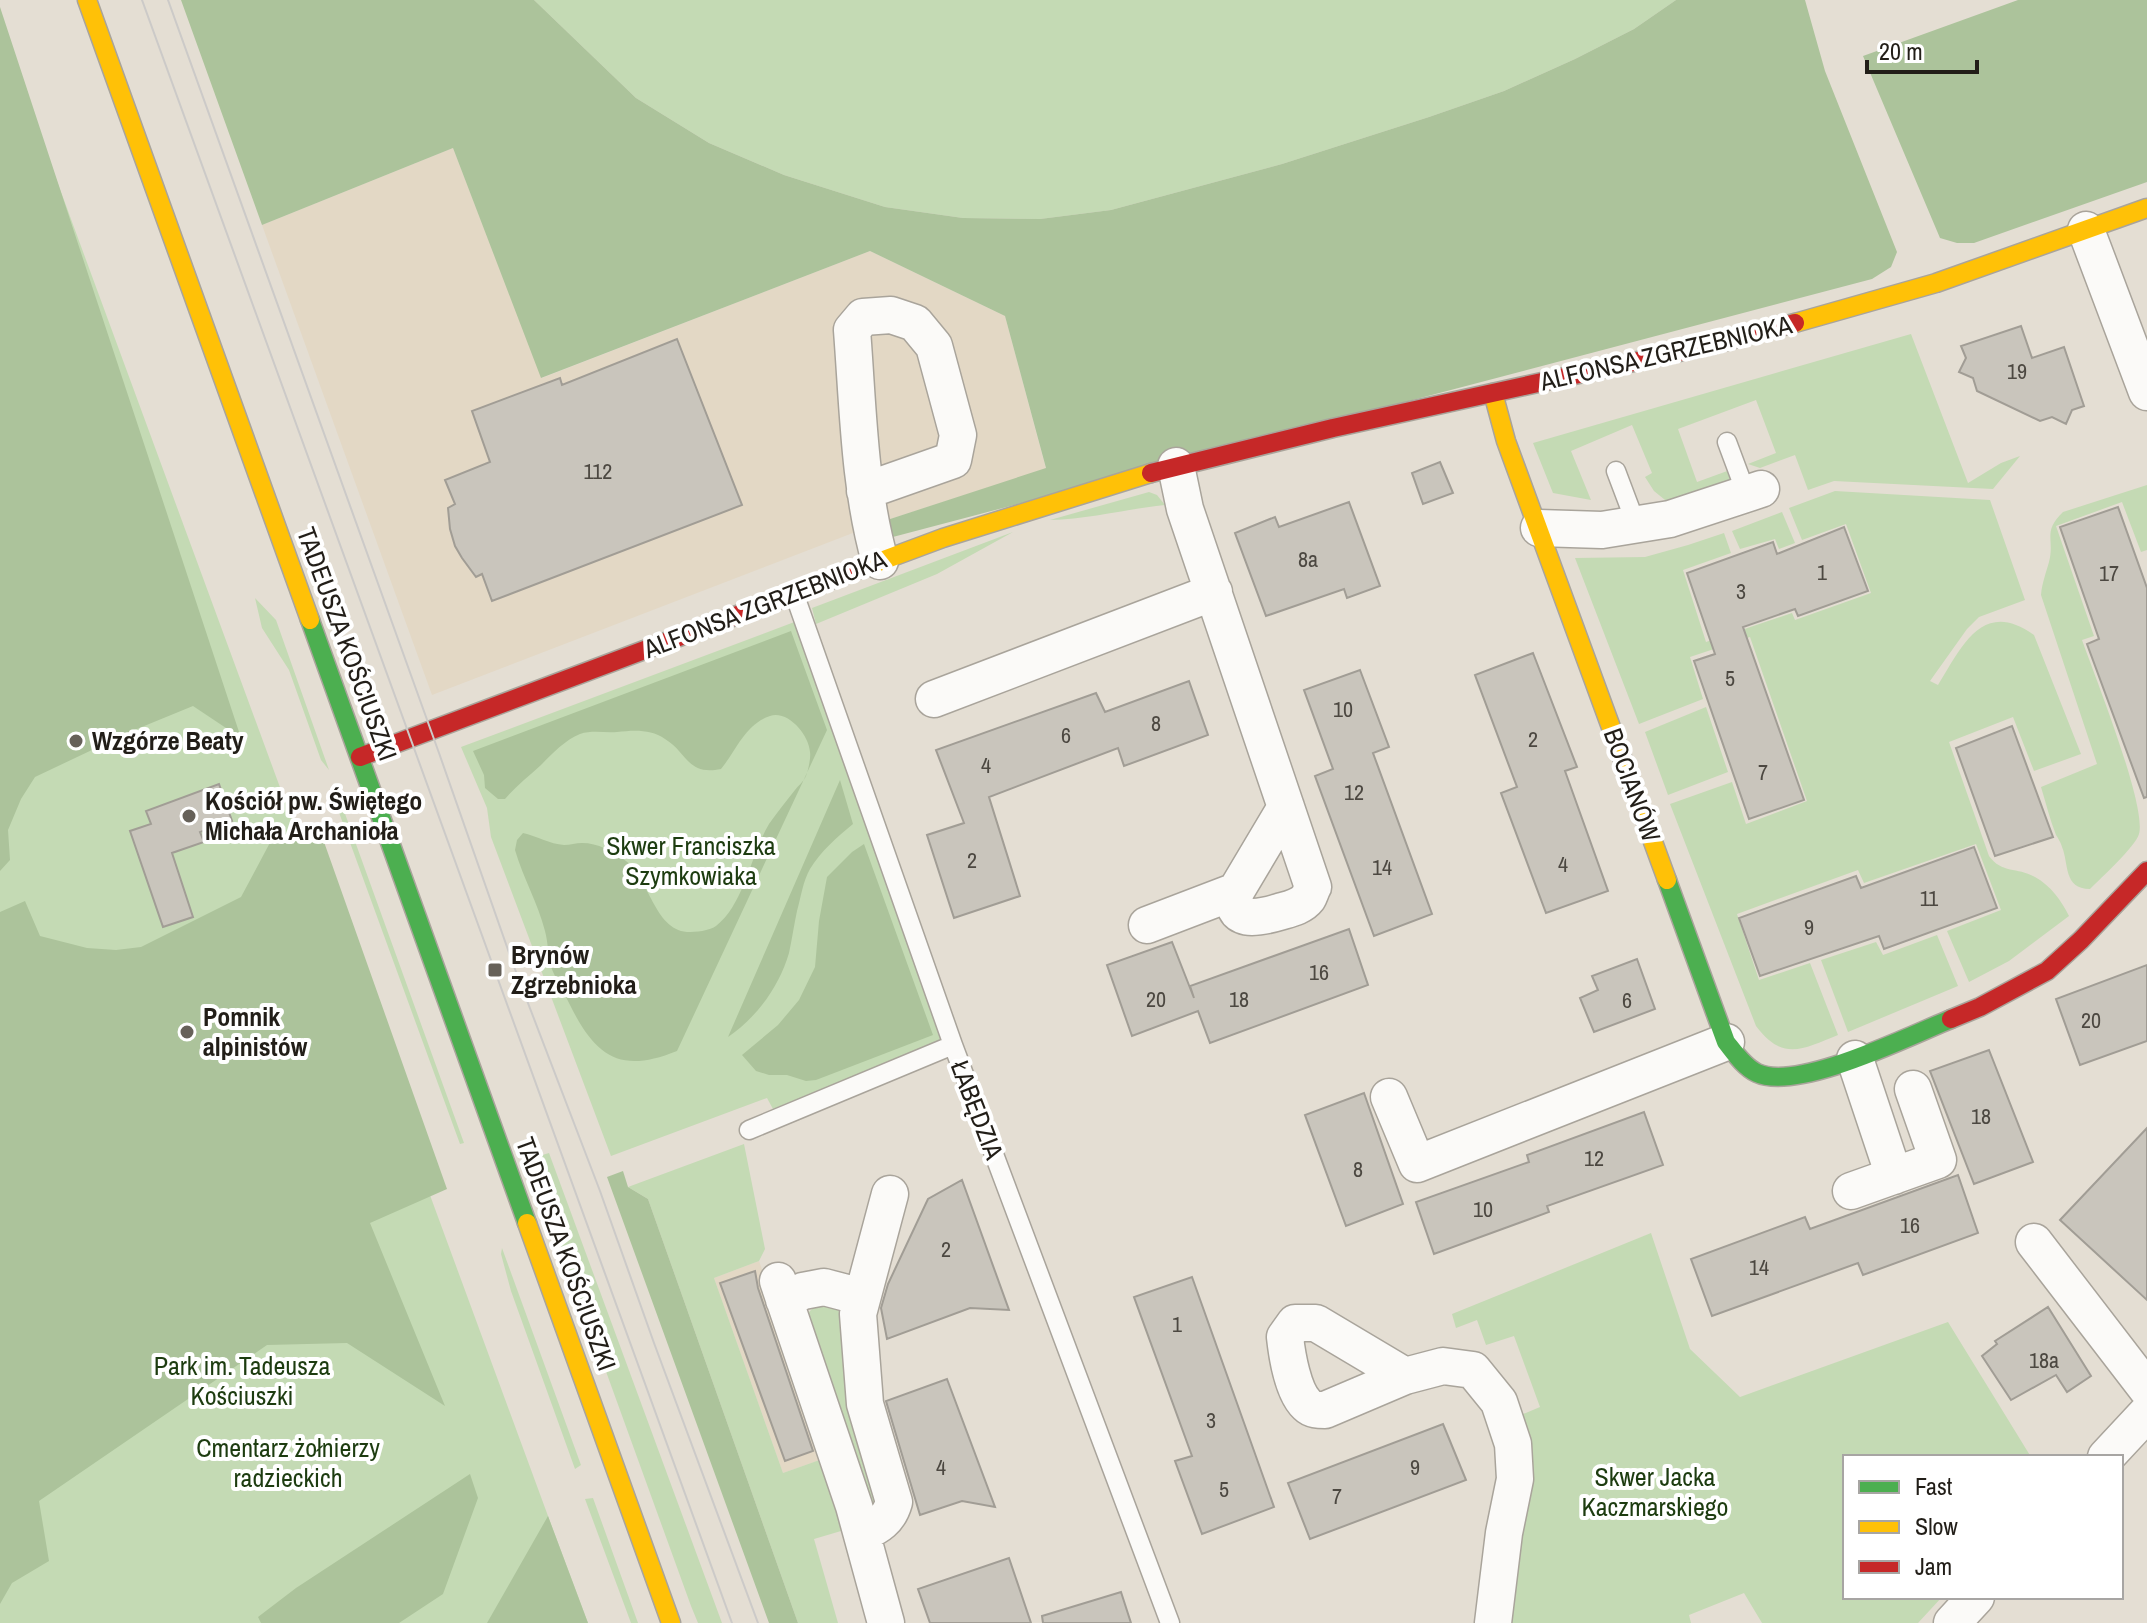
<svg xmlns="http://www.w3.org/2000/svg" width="2147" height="1623" font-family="'Archivo Narrow',sans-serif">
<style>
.built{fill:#e3d8c5}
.green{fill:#c4dab4}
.forest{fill:#acc39b}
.building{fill:#c9c5bc;stroke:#a19d95;stroke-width:2}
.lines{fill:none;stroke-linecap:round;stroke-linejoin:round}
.lane-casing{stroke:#a9a49b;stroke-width:21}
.street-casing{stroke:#a9a49b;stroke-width:39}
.fast-casing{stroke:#a9a49b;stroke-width:21}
.slow-casing{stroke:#a9a49b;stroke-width:21}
.jam-casing{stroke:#a9a49b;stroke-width:21}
.lane{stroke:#fbfaf8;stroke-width:18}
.street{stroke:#fbfaf8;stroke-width:36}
.fast{stroke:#4caf50;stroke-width:18}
.slow{stroke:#ffc107;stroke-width:18}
.jam{stroke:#c62828;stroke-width:18}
.tram{stroke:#cccac8;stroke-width:2}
.poi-dot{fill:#666159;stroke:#fff;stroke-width:3}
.labels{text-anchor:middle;stroke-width:8;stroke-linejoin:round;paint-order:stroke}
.number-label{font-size:22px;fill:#4c4841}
.street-label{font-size:26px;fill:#221e18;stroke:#fff}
.poi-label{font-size:26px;font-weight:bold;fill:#221e18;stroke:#fff;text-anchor:start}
.park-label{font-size:26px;fill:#1d3c10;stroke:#fff}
</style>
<rect width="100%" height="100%" fill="#e4ded3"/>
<path class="built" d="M453,148L542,378L870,251L1005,316L1046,469L884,521L432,695L262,225Z
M759,1261L828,1457L783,1473L714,1278Z"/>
<path class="green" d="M534,0H1676L1634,29L1575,59L1504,91L1429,117L1282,164L1111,210L1040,219L963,218L885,207L784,175L709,143L636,98Z
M0,26L548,1516L588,1623H0Z
M1911,334L1968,483L2001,463L2020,456L1993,489L1834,481L1808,490L1795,455L1760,468L1748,464L1776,453L1756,400L1678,429L1697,482L1730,470L1737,488L1670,504L1654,491L1645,477L1652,473L1632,425L1571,451L1591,500L1553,493L1533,443Z
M2147,485V550L2141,552L2122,502L2056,526L2094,636L2082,640C2094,674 2147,806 2139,834C2135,847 2101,878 2090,889C2063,889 2069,863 2062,847C2062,845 2057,836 2056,835C2050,820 2046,803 2041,787L2097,764L2041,595C2042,583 2046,573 2049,562C2055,539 2042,532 2063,512Z
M1835,491L1990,500L2025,600L1979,617L1967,629L1930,681L1938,685C1962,646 1983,598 2034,635L2081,754L2034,771L2013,717L1949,742L1989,856C2002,874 2018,867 2035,877C2051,886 2061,900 2069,916L2009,961L1969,982L1947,931L2001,910L1976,844L1864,883L1858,870L1737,914L1759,980L1810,963L1838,1035C1803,1049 1783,1062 1756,1026L1670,804L1732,782L1746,824L1807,801L1750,637L1690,657L1703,699L1639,724L1575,558L1645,557L1688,545L1724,533L1731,553L1683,570L1706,642L1792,613L1795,620L1871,593L1846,524L1802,540L1789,508Z
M1149,492L1157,495L1165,505C1127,509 1090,519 1050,520Z
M1782,512L1795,543L1779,549L1775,539L1740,549L1732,531Z
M1013,532L937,574L816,624L812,608Z
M255,598L276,620L329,770L321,760L289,670L262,628Z
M797,621L944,1041L773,1109L767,1098L611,1156L491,837L487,808L461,747Z
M1706,707L1728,772L1668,795L1645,732Z
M335,786L464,1143L460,1144L333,796Z
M1937,935L1958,986L1848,1032L1821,960L1876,942L1883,955Z
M744,1144L765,1249L759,1261L714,1278L783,1473L828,1457L841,1531L814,1539L838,1623H798L648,1199L628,1187Z
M549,1153L722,1623H698L691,1606L529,1159Z
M1651,1233L1690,1349L1740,1397L1948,1322L2031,1457H1845V1597H1942L1918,1623H1762L1744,1593L1689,1615L1691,1623H1506L1516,1417L1540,1407L1514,1336L1486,1345L1477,1320L1456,1328L1452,1314Z
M502,1248L581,1465L575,1469L511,1291L501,1254Z
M819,1306L838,1309L846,1314L878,1502L873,1504L868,1502L810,1325L809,1312L814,1307Z
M593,1498L638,1623H631L585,1499Z"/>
<path class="forest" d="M181,0H534L636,98L709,143L784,175L885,207L963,218L1040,219L1111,210L1282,164L1429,117L1504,91L1575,59L1634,29L1676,0H1805L1825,71L1897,252L1891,267L1872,279L889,538L884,521L1046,468L1005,316L870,251L541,378L453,148L262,225Z
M2018,0H2147V182L1974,243H1957L1940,238L1863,56Z
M0,7L241,738L193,706L132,731L35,777L21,799L8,830L10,860L0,871Z
M791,631L827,730L677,1051C620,1074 596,1057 570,1005C564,992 556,980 551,967C548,955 548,942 545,931C538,903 523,878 515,850L517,840L523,833C536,836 550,844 564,845C570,845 576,843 582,843C598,843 612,851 626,861C649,878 654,929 687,932C696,932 709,931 716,926C744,905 751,854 769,824C777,813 786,801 795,790C798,786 804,781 806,776C808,771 811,758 810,752C809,735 788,710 770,716C745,724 736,751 721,769C687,776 687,752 665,739C651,729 634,730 617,732C605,733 592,730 580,734C565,740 552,754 541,765C529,776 516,786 505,799H498L485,788L484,775L473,751Z
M840,780L853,824C837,837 821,851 810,869C803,881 801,897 797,911C794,925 792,939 789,953C779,987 757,1017 728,1037Z
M318,825L447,1189L370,1223L445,1406L347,1343L267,1345L39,1501L49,1561L12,1583L0,1604V912L25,901L40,936L87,948L116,950L141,947L241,897L273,837Z
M864,844L933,1035L816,1080L806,1081L787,1075H769L756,1071L742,1055L778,1025L799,1000L815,967L819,921L827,877L852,852Z
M623,1171L628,1187L648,1199L798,1623H769L607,1177Z
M470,1474L478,1498L443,1594L399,1623H261L258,1617L296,1588Z
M548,1516L588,1623H487Z"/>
<path class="building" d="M2021,326L2032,358L2064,347L2084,406L2072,410L2066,424L2052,417L2040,421L1977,391L1973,378L1959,372L1966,358L1961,346Z
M677,339L742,505L492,601L482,574L476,577L462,558L455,546L450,529L448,508L455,504L445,480L490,462L472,411L560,378L562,385Z
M1440,462L1453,493L1423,504L1412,473Z
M1349,502L1380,586L1347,598L1344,589L1266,616L1235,533L1275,517L1279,527Z
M2118,507L2147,588V797L2144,798L2087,644L2099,639L2060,527Z
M1844,527L1868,591L1798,616L1795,609L1743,627L1804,800L1749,819L1694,661L1715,654L1687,573L1773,542L1777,554Z
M1533,653L1577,767L1565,771L1608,891L1546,913L1501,793L1517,787L1475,675Z
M1360,670L1389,747L1373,753L1432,914L1374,936L1315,776L1333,769L1304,690Z
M1189,681L1208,735L1124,766L1118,748L989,797L1020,896L954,918L927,835L964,823L936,750L1096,693L1105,712Z
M2012,726L2053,837L1995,856L1956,748Z
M219,784L232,821L200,832L204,842L172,853L193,917L163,927L130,831L151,824L146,811Z
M1974,847L1997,908L1884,949L1879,936L1760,976L1739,918L1856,876L1861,888Z
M1349,929L1368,985L1210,1043L1198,1011L1132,1036L1107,965L1172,942L1194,998L1190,986Z
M1637,959L1655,1009L1594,1032L1580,998L1598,990L1592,976Z
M2147,965V1041L2080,1065L2056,999Z
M1989,1050L2033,1162L1974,1184L1930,1071Z
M1364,1093L1403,1204L1346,1226L1305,1115Z
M1644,1112L1663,1165L1547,1206L1549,1212L1434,1254L1416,1202L1529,1162L1527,1155Z
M2147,1128V1300L2060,1220Z
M1958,1175L1978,1233L1863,1275L1858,1263L1712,1316L1691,1259L1805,1217L1810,1229Z
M962,1180L1009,1310L970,1308L887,1339L881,1308L888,1284L928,1199Z
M755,1271L758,1288L813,1451L785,1461L720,1283Z
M1192,1277L1274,1507L1202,1534L1175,1461L1192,1456L1134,1297Z
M2048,1307L2091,1376L2067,1392L2056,1375L2011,1400L1982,1356L1997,1344L1995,1341Z
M947,1379L995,1507L962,1501L920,1515L886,1401Z
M1443,1424L1466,1480L1310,1539L1288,1483Z
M1009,1558L1031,1623H930L918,1589Z
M1121,1592L1131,1623H1043L1042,1616Z"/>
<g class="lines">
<g class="lane-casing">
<path id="lane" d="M1727,442L1746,493
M1616,471L1636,524
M794,593L953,1045L1170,1623
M749,1130L953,1045"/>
</g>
<g class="street-casing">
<path id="street" d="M2086,230L2147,392
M1176,466L1185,509L1313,887C1311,890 1310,895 1308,898C1301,907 1289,909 1279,912C1259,918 1227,925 1236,891L1286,807
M865,491L953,460L958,435L934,346L915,323L891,315L863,317L852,330C858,407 859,487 880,561
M1539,528L1602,530L1670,519L1761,489
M934,699L1214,592
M1147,925L1236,891
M1855,1059L1894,1176
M1389,1097L1417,1164L1726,1042
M1851,1191L1938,1160L1913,1089
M2034,1242L2147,1389
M778,1281L854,1506L886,1623
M784,1300L803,1291L824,1287L862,1297
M1405,1376L1316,1323H1295L1285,1337C1287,1355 1293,1392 1307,1405C1312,1410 1319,1410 1325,1410L1405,1376L1443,1366L1473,1370L1499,1402L1513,1444L1515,1479L1504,1533L1493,1623
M2106,1457L2147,1413
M862,1534C878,1526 889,1520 894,1502L865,1404L858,1314L890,1194
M1952,1623L1976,1597"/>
</g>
<g class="fast-casing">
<path id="fast" d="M310,620L527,1223
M1667,880L1726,1042C1734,1052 1744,1067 1757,1073C1797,1092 1909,1036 1951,1019"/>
</g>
<g class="slow-casing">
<path id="slow" d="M87,0L310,620
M1795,323L1936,283L2147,208
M1493,393L1506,441L1667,880
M857,570L943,538L1151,473
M527,1223L671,1623"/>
</g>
<g class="jam-casing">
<path id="jam" d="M1151,473L1333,428L1711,345L1795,323
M360,757L857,570
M1951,1019L1980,1007L2047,971L2081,940L2147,871"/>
</g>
<use href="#lane" class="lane"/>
<use href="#street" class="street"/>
<use href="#fast" class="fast"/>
<use href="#slow" class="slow"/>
<use href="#jam" class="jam"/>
<path class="tram" d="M142,0L732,1623
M168,0L439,753L513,964L600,1191L654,1343L758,1623"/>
</g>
<g class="poi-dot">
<circle cx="76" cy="741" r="8"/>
<circle cx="189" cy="816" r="8"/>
<rect x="487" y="962" width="16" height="16" rx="4"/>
<circle cx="187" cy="1032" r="8"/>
</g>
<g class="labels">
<g class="number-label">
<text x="2017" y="379">19</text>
<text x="598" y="479">112</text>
<text x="1308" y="567">8a</text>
<text x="1822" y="580">1</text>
<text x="2109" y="581">17</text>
<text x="1741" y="599">3</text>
<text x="1730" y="686">5</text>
<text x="1343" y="717">10</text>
<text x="1156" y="731">8</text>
<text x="1066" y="743">6</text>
<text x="1533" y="747">2</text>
<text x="986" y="773">4</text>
<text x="1763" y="780">7</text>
<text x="1354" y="800">12</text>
<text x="972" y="868">2</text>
<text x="1563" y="872">4</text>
<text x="1382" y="875">14</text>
<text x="1929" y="906">11</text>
<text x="1809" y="935">9</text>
<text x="1319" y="980">16</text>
<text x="1156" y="1007">20</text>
<text x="1239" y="1007">18</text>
<text x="1627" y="1008">6</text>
<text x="2091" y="1028">20</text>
<text x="1981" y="1124">18</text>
<text x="1594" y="1166">12</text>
<text x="1358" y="1177">8</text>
<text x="1483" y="1217">10</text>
<text x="1910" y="1233">16</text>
<text x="946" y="1257">2</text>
<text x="1759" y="1275">14</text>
<text x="1177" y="1332">1</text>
<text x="2044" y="1368">18a</text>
<text x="1211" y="1428">3</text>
<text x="941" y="1475">4</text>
<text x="1415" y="1475">9</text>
<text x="1224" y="1497">5</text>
<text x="1337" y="1504">7</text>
</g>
<g class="street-label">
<text transform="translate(1666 353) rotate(-13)" y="9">ALFONSA ZGRZEBNIOKA</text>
<text transform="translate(765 604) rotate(-21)" y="9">ALFONSA ZGRZEBNIOKA</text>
<text transform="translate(347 644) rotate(70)" y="9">TADEUSZA KOŚCIUSZKI</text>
<text transform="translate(1632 785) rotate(70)" y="9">BOCIANÓW</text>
<text transform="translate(977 1110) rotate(69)" y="9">ŁABĘDZIA</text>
<text transform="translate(566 1254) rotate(70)" y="9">TADEUSZA KOŚCIUSZKI</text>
</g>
<g class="poi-label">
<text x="92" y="750">Wzgórze Beaty</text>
<text x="205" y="810">Kościół pw. Świętego<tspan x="205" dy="30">Michała Archanioła</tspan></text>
<text x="511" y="964">Brynów<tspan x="511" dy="30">Zgrzebnioka</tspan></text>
<text x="203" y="1026">Pomnik<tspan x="203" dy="30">alpinistów</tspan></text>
</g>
<g class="park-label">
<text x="691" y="855">Skwer Franciszka<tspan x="691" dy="30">Szymkowiaka</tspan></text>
<text x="242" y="1375">Park im. Tadeusza<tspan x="242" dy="30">Kościuszki</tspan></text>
<text x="288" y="1457">Cmentarz żołnierzy<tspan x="288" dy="30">radzieckich</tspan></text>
<text x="1655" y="1486">Skwer Jacka<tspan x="1655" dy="30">Kaczmarskiego</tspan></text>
</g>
</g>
<rect x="1843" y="1455" width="280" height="144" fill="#ffffff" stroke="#a7a5a3" stroke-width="2"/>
<rect x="1859" y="1481" width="40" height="12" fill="#4caf50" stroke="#a7a5a3" stroke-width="2"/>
<text x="1915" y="1495" font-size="24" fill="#221e18">Fast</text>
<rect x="1859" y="1521" width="40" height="12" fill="#ffc107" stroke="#a7a5a3" stroke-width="2"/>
<text x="1915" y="1535" font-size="24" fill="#221e18">Slow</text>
<rect x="1859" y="1561" width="40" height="12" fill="#c62828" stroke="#a7a5a3" stroke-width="2"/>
<text x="1915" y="1575" font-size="24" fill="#221e18">Jam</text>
<path d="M1867 60v12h110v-12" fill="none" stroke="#221e18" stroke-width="4"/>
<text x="1879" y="60" font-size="24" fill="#221e18" stroke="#ffffff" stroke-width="6" paint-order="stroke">20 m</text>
</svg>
